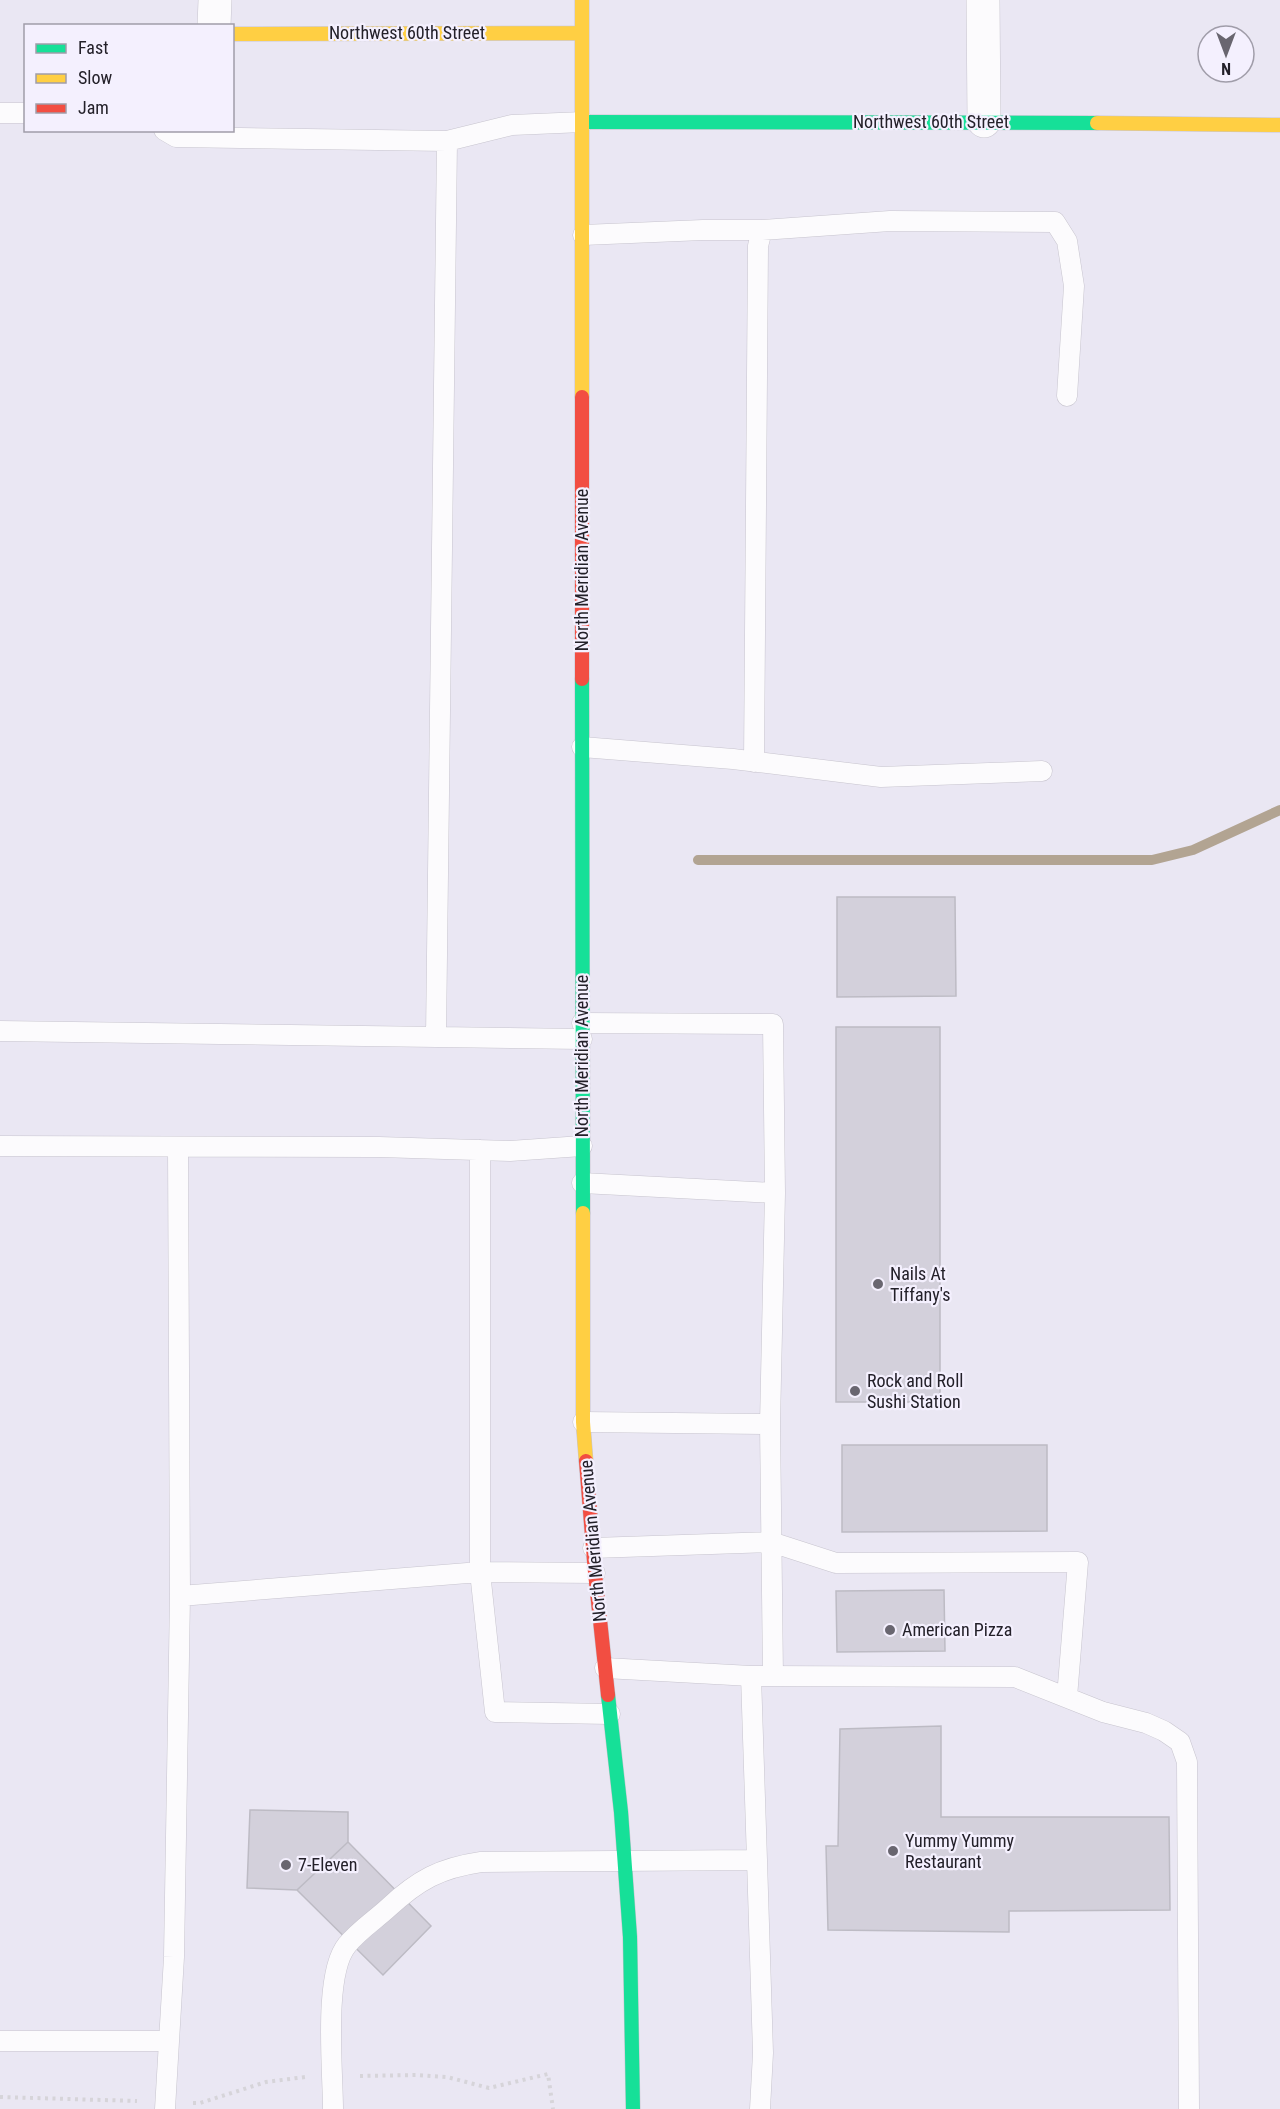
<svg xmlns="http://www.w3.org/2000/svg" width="1280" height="2109" font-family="'Roboto Condensed',sans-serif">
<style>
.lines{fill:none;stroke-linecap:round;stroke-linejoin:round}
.stream{stroke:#b2a492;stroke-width:10}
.building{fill:#d3d0db;stroke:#bdbbc4;stroke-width:1.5}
.lane-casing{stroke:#c7c4ce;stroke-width:21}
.street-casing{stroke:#c7c4ce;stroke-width:34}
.fast-casing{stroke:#c7c4ce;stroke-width:15}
.slow-casing{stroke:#c7c4ce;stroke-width:15}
.jam-casing{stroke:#c7c4ce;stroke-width:15}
.path{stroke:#d6d4d9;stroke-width:4;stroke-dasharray:3 4.5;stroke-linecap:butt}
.lane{stroke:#fcfbfd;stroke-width:20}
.street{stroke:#fcfbfd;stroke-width:33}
.fast{stroke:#16e098;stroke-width:14}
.slow{stroke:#ffcf43;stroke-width:14}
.jam{stroke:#f24e42;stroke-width:14}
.poi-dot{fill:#696670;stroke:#f4f0fe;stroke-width:2}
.labels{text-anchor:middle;stroke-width:4.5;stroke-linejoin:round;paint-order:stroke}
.street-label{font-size:18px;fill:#232029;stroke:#f4f0fe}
.poi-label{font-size:18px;fill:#232029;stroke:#f4f0fe;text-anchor:start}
</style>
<rect width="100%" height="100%" fill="#eae7f3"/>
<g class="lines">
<path class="stream" d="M698,860H1152L1193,850L1280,810"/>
</g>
<path class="building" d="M837,897H955L956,996L837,997Z
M836,1027H940V1402H836Z
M842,1445H1047V1531L842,1532Z
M944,1590L945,1651L837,1652L836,1591Z
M941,1726V1817H1169L1170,1910L1009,1911V1932L828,1930L826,1846H838L840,1729Z
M250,1810L348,1812V1842L297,1890L247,1888Z
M348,1842L431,1926L383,1975L297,1890Z"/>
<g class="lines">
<g class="lane-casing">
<path id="lane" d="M0,113H26
M164,130L176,137L447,141L436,1037
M447,141L512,125L583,122
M583,235L703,230H762
M582,747L733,759L881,777L1042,771
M754,762L758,246L762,230L890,221L1055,222L1067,241L1074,286L1067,396
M582,1023L773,1024L775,1193L770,1424L773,1676
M0,1031L582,1039
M0,1146L379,1147L510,1151L582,1146
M178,1147L180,1596
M582,1183L775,1193
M583,1422L770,1424
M593,1548L771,1542L836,1563L1078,1562L1067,1697
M595,1573L480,1572L495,1712L610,1714
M605,1668L751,1676L1015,1677L1103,1712L1146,1723L1164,1731L1180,1742L1187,1762L1189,2109
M751,1676L757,1860
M0,2041H169
M165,2109L174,1957L180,1596L480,1572V1150
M333,2109C333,2071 323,1974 347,1945C358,1931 375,1920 388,1908C418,1880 440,1868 481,1862L757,1860L763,2053L760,2109"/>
</g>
<g class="street-casing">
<path id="street" d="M983,0L984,121
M214,26L215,0"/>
</g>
<g class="fast-casing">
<path id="fast" d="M583,122L1097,123
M582,679L583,1213
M608,1695L621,1812L630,1937L633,2109"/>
</g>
<g class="slow-casing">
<path id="slow" d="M582,0V397
M232,34L582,33
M1097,123L1280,125
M583,1213V1422L586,1461"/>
</g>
<g class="jam-casing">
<path id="jam" d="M582,397V679
M586,1461L595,1573L608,1695"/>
</g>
<path class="path" d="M360,2076L417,2075L447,2077L489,2088L548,2074L553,2109
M0,2097L137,2101
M193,2103H200L266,2082L305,2077"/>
<use href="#lane" class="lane"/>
<use href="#street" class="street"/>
<use href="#fast" class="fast"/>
<use href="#slow" class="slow"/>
<use href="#jam" class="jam"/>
</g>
<g class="poi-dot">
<circle cx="878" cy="1284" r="6"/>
<circle cx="855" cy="1391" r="6"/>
<circle cx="890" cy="1630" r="6"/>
<circle cx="893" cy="1851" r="6"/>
<circle cx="286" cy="1865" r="6"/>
</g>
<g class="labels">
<g class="street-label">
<text x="407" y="39">Northwest 60th Street</text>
<text x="931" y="128">Northwest 60th Street</text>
<text transform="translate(582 570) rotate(-90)" y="6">North Meridian Avenue</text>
<text transform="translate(582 1056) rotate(-90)" y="6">North Meridian Avenue</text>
<text transform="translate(593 1541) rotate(-95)" y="6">North Meridian Avenue</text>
</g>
<g class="poi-label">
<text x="890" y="1280">Nails At<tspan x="890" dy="21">Tiffany's</tspan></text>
<text x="867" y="1387">Rock and Roll<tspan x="867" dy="21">Sushi Station</tspan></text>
<text x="902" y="1636">American Pizza</text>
<text x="905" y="1847">Yummy Yummy<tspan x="905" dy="21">Restaurant</tspan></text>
<text x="298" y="1871">7-Eleven</text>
</g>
</g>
<rect x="24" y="24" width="210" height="108" fill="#f4f0fe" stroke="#a09da9" stroke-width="1.5"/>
<rect x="36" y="44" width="30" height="9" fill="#16e098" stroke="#a09da9" stroke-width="1.5"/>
<text x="78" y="54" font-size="18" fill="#232029">Fast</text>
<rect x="36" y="74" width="30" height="9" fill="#ffcf43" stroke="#a09da9" stroke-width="1.5"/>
<text x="78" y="84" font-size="18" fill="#232029">Slow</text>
<rect x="36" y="104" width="30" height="9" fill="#f24e42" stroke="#a09da9" stroke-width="1.5"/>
<text x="78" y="114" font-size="18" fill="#232029">Jam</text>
<g transform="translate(1226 54) rotate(180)"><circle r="28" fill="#f4f0fe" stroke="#a09da9" stroke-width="1.5"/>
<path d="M0-4.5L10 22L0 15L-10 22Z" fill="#696670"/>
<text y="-9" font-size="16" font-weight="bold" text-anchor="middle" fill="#232029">N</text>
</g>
</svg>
